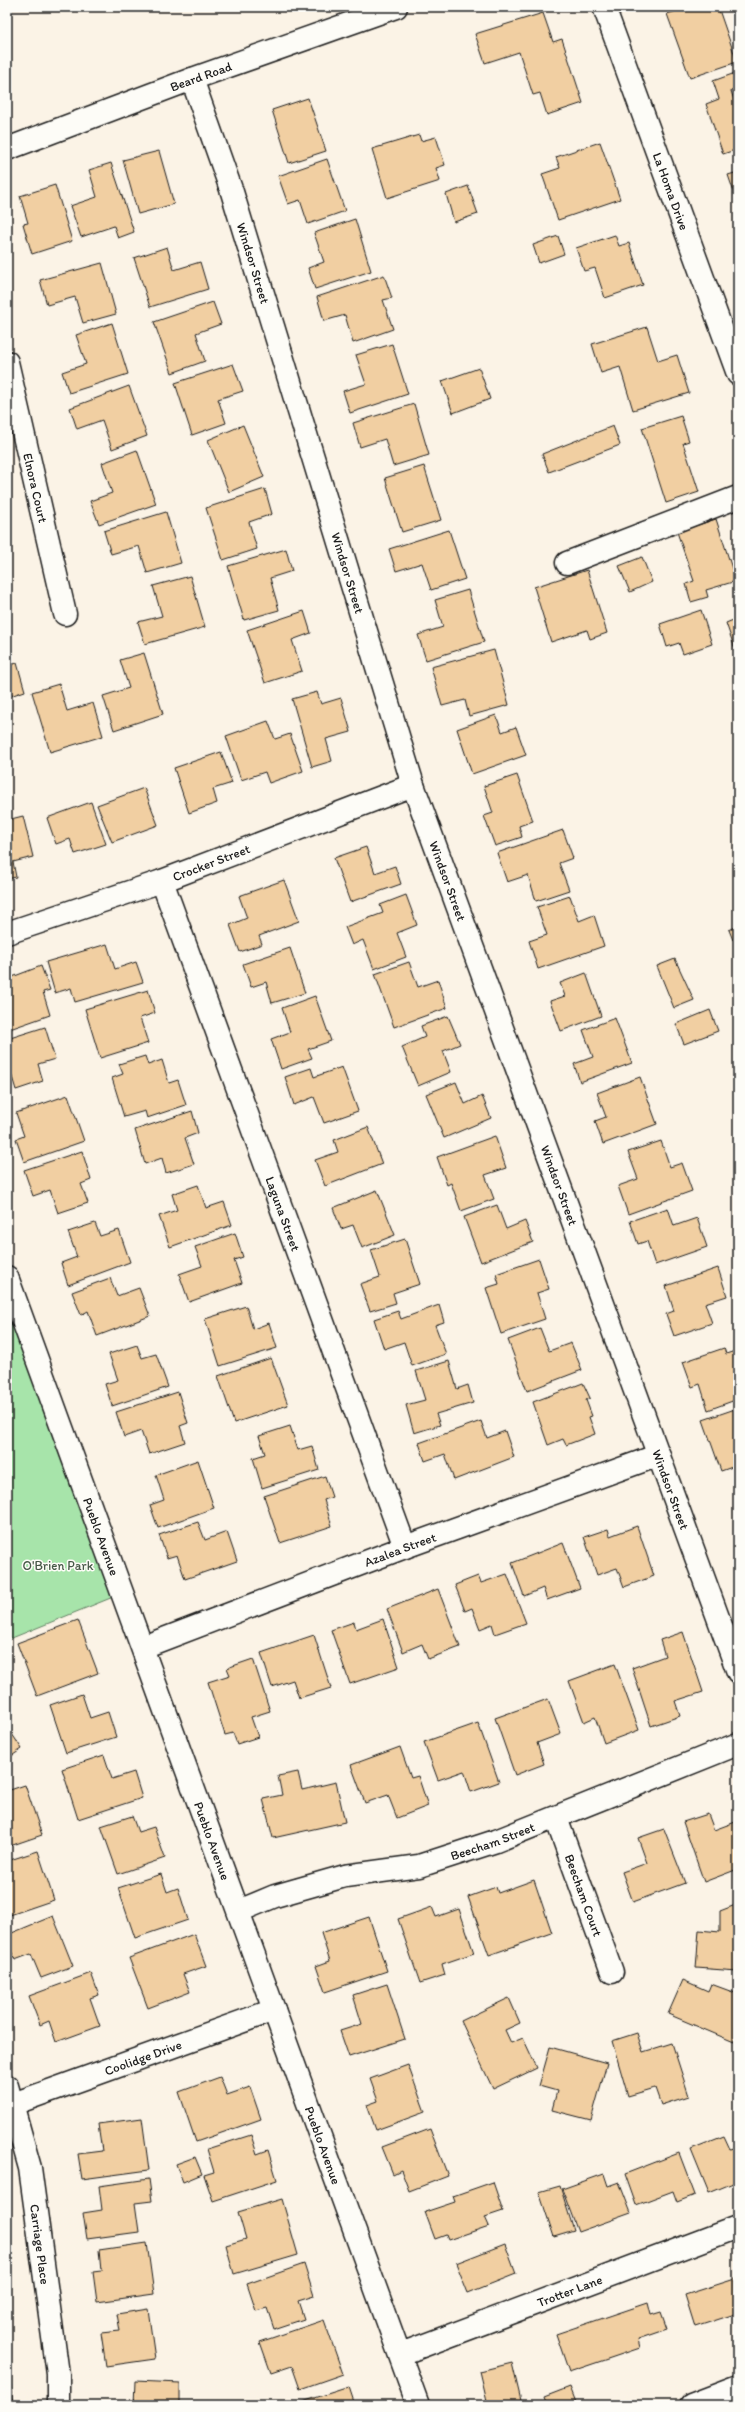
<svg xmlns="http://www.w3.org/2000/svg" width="745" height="2412" font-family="Itim,sans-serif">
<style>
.green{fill:#a7e4aa;stroke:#628063}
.building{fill:#f1cfa2;stroke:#1c1c1c}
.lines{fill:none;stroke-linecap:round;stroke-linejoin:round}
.minor-casing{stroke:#1c1c1c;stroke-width:25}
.minor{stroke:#fdfcf7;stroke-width:22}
.labels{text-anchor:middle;stroke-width:3;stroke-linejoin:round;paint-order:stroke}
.street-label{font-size:13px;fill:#1c1c1c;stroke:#fdfcf7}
.park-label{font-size:13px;fill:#465847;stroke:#fdfcf7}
</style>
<rect width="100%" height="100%" fill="#fbf3e6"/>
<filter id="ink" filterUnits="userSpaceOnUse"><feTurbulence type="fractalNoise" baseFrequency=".025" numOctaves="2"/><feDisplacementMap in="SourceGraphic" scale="8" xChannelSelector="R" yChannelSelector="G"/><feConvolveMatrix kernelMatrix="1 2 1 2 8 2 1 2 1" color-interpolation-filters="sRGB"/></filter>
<g filter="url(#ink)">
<path class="green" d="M7,1277L123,1593L7,1640Z"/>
<path class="building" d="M689,7H718L737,62L690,78L667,14Z
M543,13L553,42L562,39L583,103L547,115L540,93L533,95L519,52L485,63L475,34Z
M738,72V89L731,91L738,112V149L723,154L706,104L719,99L713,81Z
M308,98L326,151L289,163L272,110Z
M419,135L421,141L436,137L445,165L436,168L440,181L387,198L372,149Z
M600,142L620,199L558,220L542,174L560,168L556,157Z
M159,151L174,204L138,214L123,160Z
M327,159L345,211L308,224L300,200L288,204L278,176Z
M111,163L134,232L118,238L114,226L81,237L70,206L97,197L89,170Z
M738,172V204L728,175Z
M55,185L72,241L32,254L23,224L28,223L20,196Z
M468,186L478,214L454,222L446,194Z
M355,219L371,271L315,289L308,268L324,262L314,233Z
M615,235L619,246L629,243L643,285L605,298L595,268L584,271L576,248Z
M558,236L564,254L539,263L533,245Z
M167,247L174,270L200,262L208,289L150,307L134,258Z
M102,263L116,314L83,323L75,297L47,305L40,280Z
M384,275L392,298L383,300L393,329L353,343L345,315L324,321L317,297Z
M213,302L221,324L196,333L205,361L172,373L154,322Z
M112,323L128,374L69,393L62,372L86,364L76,335Z
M647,327L658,361L677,355L689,393L633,410L620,367L601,373L592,344Z
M392,344L408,394L350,413L343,391L366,384L356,355Z
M233,364L243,391L218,399L226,423L192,435L175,383Z
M479,368L490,399L453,413L442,381Z
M129,386L147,436L112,449L102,420L77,429L70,408Z
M414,404L429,455L393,466L385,439L360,447L353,423Z
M681,416L689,441L683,443L699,492L666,503L642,428Z
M243,425L264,477L229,492L208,440Z
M613,426L620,445L549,472L542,454Z
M137,450L156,504L99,524L90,501L112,493L102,463Z
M424,466L441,520L402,532L385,478Z
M265,489L272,514L249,522L257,549L223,560L206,508Z
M166,512L181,563L147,573L139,546L111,554L104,531Z
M716,519L736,581L706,590L708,597L691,602L686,584L694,581L677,532Z
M449,530L465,579L431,590L422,563L396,571L389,549Z
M286,549L292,571L270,578L279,610L244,620L228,566Z
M642,557L652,582L630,592L619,566Z
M587,570L607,633L590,639L587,630L551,642L534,587Z
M190,576L205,627L145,644L138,622L162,616L153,586Z
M468,590L484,642L426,660L418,635L443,627L435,600Z
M701,610L712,644L683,654L679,643L667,647L660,624Z
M304,611L311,633L292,640L302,671L265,683L247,630Z
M738,618V658L726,623Z
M494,650L509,705L469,716L465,700L442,706L431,667Z
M144,653L163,714L114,730L103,696L129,688L120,660Z
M17,663L25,691L7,697V666Z
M59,684L67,711L93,703L103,736L50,752L32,692Z
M317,692L321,704L341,698L351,732L326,739L332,761L312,767L292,699Z
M496,715L502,732L516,727L526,755L472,774L457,729Z
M268,721L275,739L290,734L303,771L269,783L265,772L241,780L226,736Z
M221,752L232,783L213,789L217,803L189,813L174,768Z
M517,775L533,821L519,826L522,837L495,846L484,816L493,813L484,786Z
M144,788L158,825L112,842L97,805Z
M91,802L106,844L75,854L70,839L56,844L47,818Z
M23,816L33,857L13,862L16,877L7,879V820Z
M563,830L573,858L559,863L569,890L536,901L528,875L507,882L497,853Z
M366,847L375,873L395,866L401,884L350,902L334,858Z
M284,880L299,921L259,936L262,944L240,952L230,925L247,918L239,896Z
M406,895L417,925L397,933L406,957L374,969L363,940L352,945L345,927L383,913L380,905Z
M570,896L579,921L594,915L604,946L538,969L529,941L547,935L537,907Z
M738,926V938L733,940L729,930Z
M107,944L115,969L136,962L143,982L75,1002L71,988L55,993L46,962Z
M290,948L305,993L272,1003L266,982L251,987L243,964Z
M675,959L694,1000L674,1008L657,966Z
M409,962L418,987L438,980L447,1008L394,1027L375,974Z
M41,966L50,990L43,992L50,1015L7,1030V979Z
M586,973L601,1016L561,1031L550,1001L565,996L560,983Z
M148,990L155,1013L140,1018L148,1043L100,1058L85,1009Z
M315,996L331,1041L308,1049L312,1058L281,1069L271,1039L290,1032L282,1008Z
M710,1010L718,1031L684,1044L676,1024Z
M448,1016L460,1044L443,1051L451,1072L418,1086L402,1047L425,1037L421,1026Z
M615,1018L632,1063L580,1082L574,1064L593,1057L583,1030Z
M45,1027L55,1059L38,1064L43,1081L16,1090L9,1067L7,1068V1039Z
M145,1056L148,1065L162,1060L169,1083L178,1080L186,1105L147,1118L145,1111L124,1117L112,1078L123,1074L119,1064Z
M342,1067L358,1111L324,1123L314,1097L294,1105L285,1077L311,1068L314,1077Z
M640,1077L657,1124L603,1144L595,1121L606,1117L597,1093Z
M456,1082L465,1104L482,1096L491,1118L444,1138L426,1094Z
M68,1095L84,1141L24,1162L16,1139L24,1136L16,1113Z
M192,1111L198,1133L185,1138L194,1164L166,1173L162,1158L145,1164L135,1130Z
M368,1127L382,1164L325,1186L315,1160L338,1152L334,1140Z
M495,1136L506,1168L485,1175L494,1199L461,1211L451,1183L447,1185L437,1157Z
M661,1141L670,1167L682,1163L692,1191L628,1214L618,1186L638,1179L628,1152Z
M82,1151L91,1180L81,1184L88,1203L58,1213L50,1190L33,1196L24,1170Z
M198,1185L206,1208L224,1202L232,1225L170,1247L159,1216L177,1210L172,1194Z
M377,1190L395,1235L362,1248L353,1225L341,1229L333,1208Z
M497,1205L506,1229L525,1221L533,1242L481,1262L464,1217Z
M668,1208L674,1226L697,1218L707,1247L655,1265L647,1241L638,1244L630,1221Z
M95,1223L100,1236L119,1230L130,1262L68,1285L61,1263L77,1257L68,1232Z
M235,1233L243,1257L234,1260L242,1283L189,1302L179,1274L202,1266L195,1247Z
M405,1239L420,1284L393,1293L396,1303L370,1311L360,1284L380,1277L371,1250Z
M539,1259L549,1289L537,1293L545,1319L501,1334L486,1288L499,1284L496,1274Z
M718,1268L727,1296L705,1303L712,1323L674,1336L666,1314L674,1311L666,1286Z
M110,1278L117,1296L139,1288L150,1316L97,1336L88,1311L81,1315L72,1292Z
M439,1305L444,1322L435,1325L446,1354L412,1366L404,1342L384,1349L374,1319L398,1311L401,1319Z
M246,1306L253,1329L269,1323L277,1348L220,1366L205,1319Z
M540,1328L549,1351L571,1343L582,1370L527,1391L508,1340Z
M137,1345L142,1358L156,1354L168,1387L112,1406L105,1384L118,1380L109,1354Z
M724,1348L726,1354L738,1350V1399L708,1410L700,1384L692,1387L683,1362Z
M271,1358L288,1405L234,1423L218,1376Z
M449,1361L457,1389L468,1385L473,1403L436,1414L440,1425L414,1433L406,1405L425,1400L416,1371Z
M583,1383L590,1398L586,1400L592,1416L589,1417L595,1434L566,1445L563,1439L548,1445L533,1402Z
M178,1392L188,1423L180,1426L185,1442L149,1454L141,1431L124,1437L116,1412Z
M735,1409L738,1417V1465L721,1471L703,1420Z
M481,1421L487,1438L505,1431L514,1457L454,1480L445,1454L425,1461L419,1443Z
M290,1426L298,1450L312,1446L319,1470L262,1488L253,1458L265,1454L259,1436Z
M198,1460L214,1508L158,1528L150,1505L164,1500L156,1475Z
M325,1476L332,1497L324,1500L332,1526L280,1543L264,1496Z
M198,1522L205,1540L227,1532L237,1561L185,1579L177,1555L167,1558L159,1535Z
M637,1526L654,1576L624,1587L617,1568L597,1575L584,1537L608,1529L610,1536Z
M563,1543L580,1588L547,1600L543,1588L524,1596L512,1563Z
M507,1574L526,1623L495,1634L492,1624L480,1629L472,1608L465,1611L455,1585L478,1576L481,1583Z
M438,1589L460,1647L428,1659L422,1644L403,1652L387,1609Z
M383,1619L399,1667L350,1684L331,1630L354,1622L356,1629Z
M78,1620L98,1673L37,1696L17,1643Z
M683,1632L703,1692L675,1701L680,1716L651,1726L632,1668L665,1656L660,1640Z
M314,1635L331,1688L299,1698L293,1680L272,1687L261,1653Z
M253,1659L270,1711L251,1717L258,1737L237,1744L233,1733L225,1735L208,1682L230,1675L227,1668Z
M615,1664L639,1730L604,1743L595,1717L584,1722L569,1681Z
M82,1694L90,1718L108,1712L116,1737L66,1753L50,1705Z
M548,1699L561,1734L537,1743L544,1764L515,1775L495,1718Z
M478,1723L499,1782L471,1792L464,1771L438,1780L424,1742Z
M8,1728L22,1749L7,1759V1729Z
M400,1747L411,1778L418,1776L428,1806L397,1818L388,1795L365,1803L351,1765Z
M104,1755L112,1779L134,1772L142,1798L78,1819L62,1769Z
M298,1772L302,1790L336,1782L345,1822L273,1838L263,1799L282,1795L278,1776Z
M25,1785L42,1835L7,1847V1791Z
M708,1814L714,1830L738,1821V1869L704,1882L683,1822Z
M132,1816L138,1832L154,1827L165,1858L118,1874L101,1826Z
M664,1829L685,1883L633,1902L622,1872L647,1863L638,1838Z
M38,1851L54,1900L7,1916V1861Z
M161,1874L167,1892L178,1888L188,1920L135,1938L118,1888Z
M534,1880L552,1933L489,1955L468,1897L496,1887L498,1893Z
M738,1904V1971L696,1968L699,1930L720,1932V1911Z
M432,1907L436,1917L459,1909L474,1953L442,1964L445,1975L420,1983L398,1919Z
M53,1916L73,1966L41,1978L31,1954L15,1960L7,1941V1935Z
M369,1917L387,1971L325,1992L316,1966L330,1961L321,1933Z
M194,1934L206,1966L183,1974L190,1992L148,2008L129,1958Z
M91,1973L99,1995L90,1998L100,2026L56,2042L49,2021L40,2025L29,1996Z
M683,1980L708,1991L711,1984L738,1994V2033L734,2042L668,2014Z
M387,1984L405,2039L349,2057L340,2031L362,2024L353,1995Z
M509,1998L520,2023L505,2030L511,2043L523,2038L537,2068L493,2089L461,2021Z
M637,2033L643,2052L672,2043L689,2096L661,2105L655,2088L628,2096L612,2041Z
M550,2047L607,2063L591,2120L552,2110L557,2091L539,2086Z
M408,2065L425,2112L376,2130L367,2105L378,2101L370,2079Z
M220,2077L227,2095L250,2087L261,2119L196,2142L179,2092Z
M142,2118L149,2170L82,2179L78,2154L102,2151L98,2124Z
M430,2129L448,2176L409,2191L401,2170L393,2174L382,2147Z
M251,2135L257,2154L268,2150L277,2180L213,2201L204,2175L214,2172L207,2149Z
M724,2136L730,2149L738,2146V2181L709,2193L691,2149Z
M679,2153L695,2195L677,2202L673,2191L636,2205L625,2174Z
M195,2157L202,2174L183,2182L176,2164Z
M604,2174L608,2186L619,2182L631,2213L578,2232L562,2189Z
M149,2179L152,2201L135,2203L139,2232L87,2239L83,2213L102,2210L99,2186Z
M493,2182L503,2211L485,2217L489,2226L448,2240L446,2235L435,2239L425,2212L455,2202L453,2196Z
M560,2186L574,2231L554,2237L539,2192Z
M282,2199L298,2255L234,2274L226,2245L246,2239L238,2212Z
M147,2243L154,2294L97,2302L93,2272L101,2271L99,2250Z
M505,2244L516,2274L468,2293L456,2263Z
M304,2264L314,2296L298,2301L304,2319L274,2329L267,2308L256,2311L247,2284Z
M738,2278V2313L695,2327L685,2295Z
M648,2303L651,2315L661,2312L667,2329L638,2339L640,2348L569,2372L556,2334Z
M148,2309L155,2359L106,2366L101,2333L120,2331L117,2314Z
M324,2320L343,2374L300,2389L292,2366L271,2373L260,2342Z
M512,2363L522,2405H488L480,2371Z
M7,2380H10L13,2405H7Z
M135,2381L180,2383V2405H134Z
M349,2387L355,2405H293Z
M570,2387L577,2405H547L544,2397Z"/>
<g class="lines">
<g class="minor-casing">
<g id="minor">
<path id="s1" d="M604,7L738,374"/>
<path id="s2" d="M192,79L232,192L413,785L738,1672"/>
<path id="s3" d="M7,149L192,79L396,7"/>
<path id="s4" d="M7,362L65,614"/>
<path d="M567,563L738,497"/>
<path id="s5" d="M162,881L405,1547"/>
<path id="s6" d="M7,933L162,881L413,785"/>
<path id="s7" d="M7,1277L418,2405"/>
<path id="s8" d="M143,1647L405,1547L659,1455"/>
<path id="s9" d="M556,1818L612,1972"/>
<path id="s10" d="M239,1911L275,1896L345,1876L419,1866L496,1841L738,1744"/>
<path id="s11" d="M7,2086L30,2168L58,2374V2405"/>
<path id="s12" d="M13,2104L274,2010"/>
<path id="s13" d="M401,2354L738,2227"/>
<path d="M691,2405L738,2387"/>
</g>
</g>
<use href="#minor" class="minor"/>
</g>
</g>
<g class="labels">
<g class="street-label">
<text dy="5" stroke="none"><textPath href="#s3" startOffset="207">Beard Road</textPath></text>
<text dy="5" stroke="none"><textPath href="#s1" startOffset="196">La Homa Drive</textPath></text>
<text dy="5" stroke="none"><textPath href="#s2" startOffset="194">Windsor Street</textPath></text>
<text dy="5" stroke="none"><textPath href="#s4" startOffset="129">Elnora Court</textPath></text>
<text dy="5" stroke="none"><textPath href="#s2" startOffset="518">Windsor Street</textPath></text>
<text dy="5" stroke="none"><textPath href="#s6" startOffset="216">Crocker Street</textPath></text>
<text dy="5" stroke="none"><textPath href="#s2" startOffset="842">Windsor Street</textPath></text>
<text dy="5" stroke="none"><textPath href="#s2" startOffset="1166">Windsor Street</textPath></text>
<text dy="5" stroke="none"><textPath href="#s5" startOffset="354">Laguna Street</textPath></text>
<text dy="5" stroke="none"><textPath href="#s2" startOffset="1490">Windsor Street</textPath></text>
<text dy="5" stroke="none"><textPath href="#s7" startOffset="276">Pueblo Avenue</textPath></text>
<text dy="5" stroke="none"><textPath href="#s8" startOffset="275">Azalea Street</textPath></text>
<text dy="5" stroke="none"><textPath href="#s7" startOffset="600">Pueblo Avenue</textPath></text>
<text dy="5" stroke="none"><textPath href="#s10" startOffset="264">Beecham Street</textPath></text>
<text dy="5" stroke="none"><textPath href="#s9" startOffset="82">Beecham Court</textPath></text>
<text dy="5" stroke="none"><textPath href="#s12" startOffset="138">Coolidge Drive</textPath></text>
<text dy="5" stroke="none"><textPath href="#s7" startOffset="924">Pueblo Avenue</textPath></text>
<text dy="5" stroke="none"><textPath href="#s11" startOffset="162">Carriage Place</textPath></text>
<text dy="5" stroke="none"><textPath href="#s13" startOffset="180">Trotter Lane</textPath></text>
</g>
<g class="park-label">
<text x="58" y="1570">O'Brien Park</text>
</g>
</g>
<rect width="745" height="2412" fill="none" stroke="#fdfcf7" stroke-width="24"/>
<rect x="12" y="12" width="721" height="2388" fill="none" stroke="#1c1c1c" stroke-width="1.5" filter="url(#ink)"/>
</svg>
